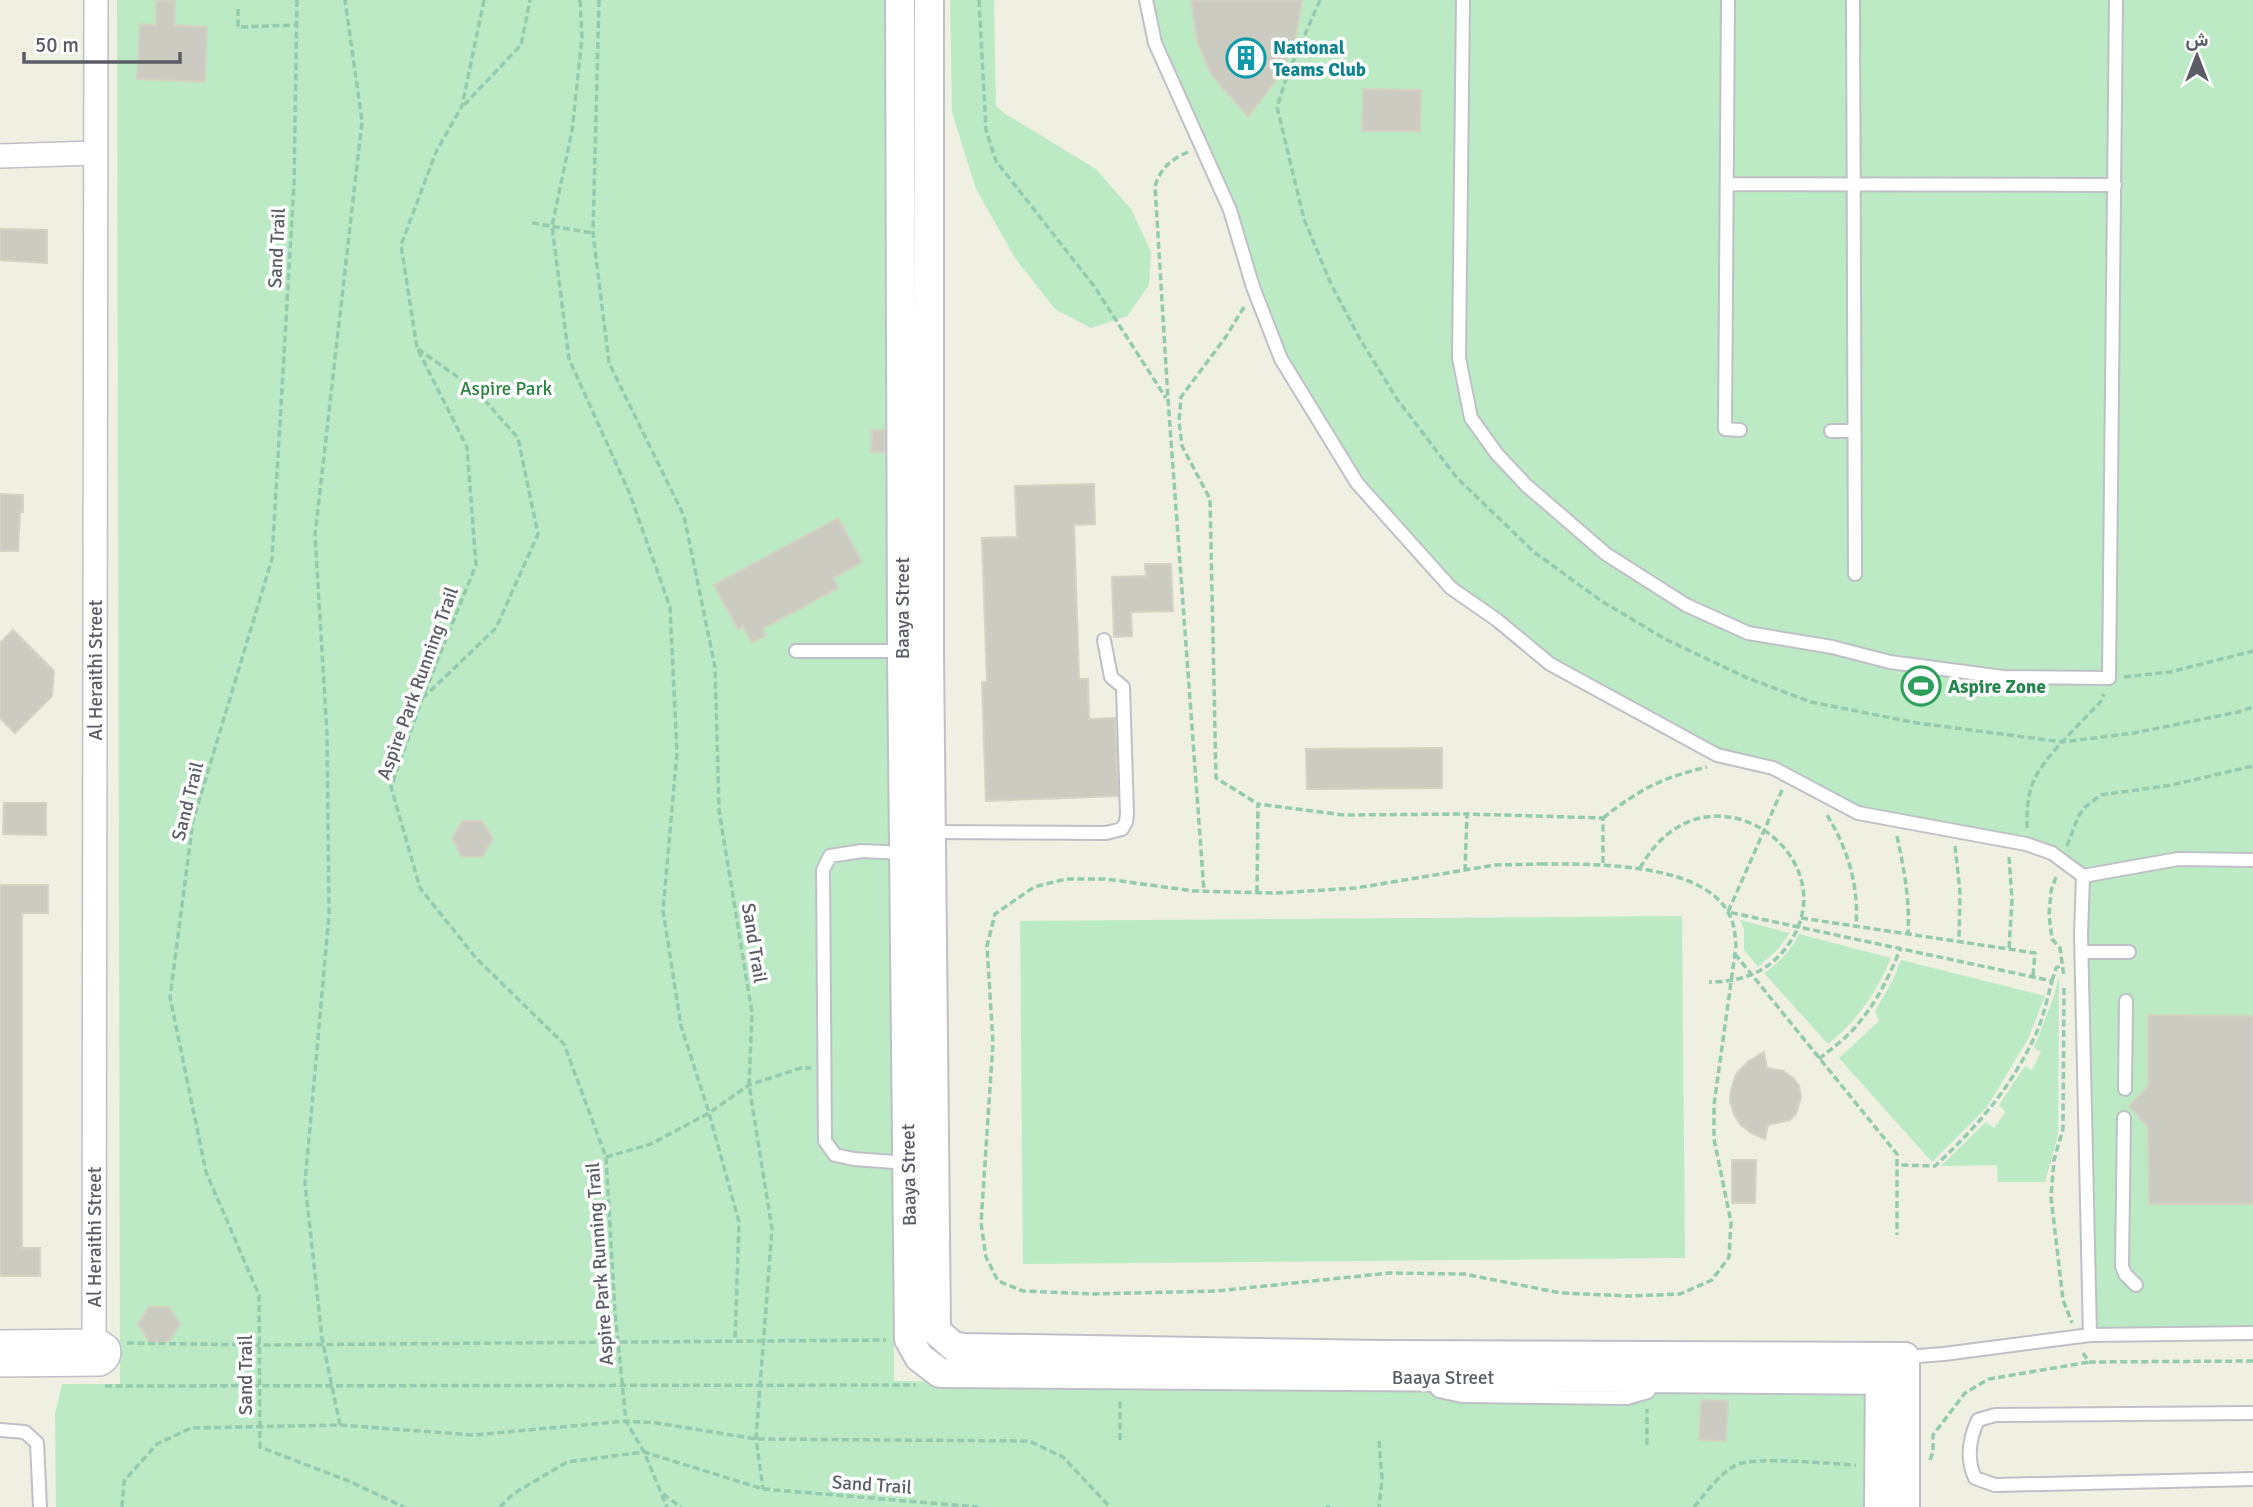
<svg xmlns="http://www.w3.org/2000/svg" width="2253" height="1507" font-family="Signika,Vazirmatn,sans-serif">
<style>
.green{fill:#bceac5}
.building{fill:#cccbc1;stroke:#d4d2c0;stroke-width:2}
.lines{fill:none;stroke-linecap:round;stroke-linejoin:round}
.service-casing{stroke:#bfc0c7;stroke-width:16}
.minor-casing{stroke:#bfc0c7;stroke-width:26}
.tertiary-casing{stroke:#bfc0c7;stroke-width:32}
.path{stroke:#94cbaf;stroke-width:3.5;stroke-dasharray:7 3.5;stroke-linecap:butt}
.service{stroke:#fff;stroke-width:12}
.minor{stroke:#fff;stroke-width:23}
.tertiary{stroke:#fff;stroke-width:28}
.labels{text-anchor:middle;stroke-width:7;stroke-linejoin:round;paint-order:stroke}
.culture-label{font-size:19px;font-weight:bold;fill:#0d838f;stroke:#fff;text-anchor:start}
.street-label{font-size:19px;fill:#5a5d65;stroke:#fff}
.park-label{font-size:19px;fill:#2b8441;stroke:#fff}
.leisure-label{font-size:19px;font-weight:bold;fill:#27864d;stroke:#fff;text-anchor:start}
</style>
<rect width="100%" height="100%" fill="#efefe2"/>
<path class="green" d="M117,0H894V1381L1872,1388L1870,1507H56L55,1414L62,1384H120Z
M950,0H994L996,106L1004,113L1096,169L1131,209L1151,251L1149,285L1127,316L1091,328L1055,309L1015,258L976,189L952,112Z
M1146,0H2253V1333L2090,1335L2083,876L2052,853L1858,813L1773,768L1717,755L1550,664L1451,588L1357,483L1281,359L1230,210L1155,43Z
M1682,916L1685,1258L1023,1264L1020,921Z
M1740,920L1790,933L1776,951L1758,967L1744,950V929Z
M1799,934L1891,958C1876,993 1858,1020 1828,1044L1764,973C1779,962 1791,951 1799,934Z
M1901,960L2045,996L2028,1039L1987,1107L1932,1162L1839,1058L1879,1021L1875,1011L1893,980Z
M2059,976L2058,1136L2045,1182H1998L1997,1165L1941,1166L1986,1122L1994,1128L2006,1112L1999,1105L2025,1066L2032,1070L2041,1052L2034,1048L2054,996Z"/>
<path class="building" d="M156,0H175V25L207,27L205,82L137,79L140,24L156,25Z
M1191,0H1302L1296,37L1281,74L1248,117L1211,74L1197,41Z
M1363,89L1421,90L1420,131H1362Z
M0,229L47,230V263L0,260Z
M872,430H885V452H871Z
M1094,484L1095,524L1074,525L1079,679H1088L1089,719L1115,718L1118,796L986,801L982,682H987L982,538L1017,537L1015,486Z
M0,494L23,495V512H20L18,551H0Z
M838,518L862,562L833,578L838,588L762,629L766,635L752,643L743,626L738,629L714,585Z
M1145,564H1171L1173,611L1131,612L1132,636L1114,637L1112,577L1146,576Z
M13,630L54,671L52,696L15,733L0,718V643Z
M1442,748V788L1307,789L1306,749Z
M4,803H46V835L3,834Z
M462,821H482L493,839L482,857H462L452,839Z
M0,885H48V913H22V1248H40V1276H0Z
M2148,1015L2253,1016V1204H2149L2148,1127L2129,1106L2148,1086Z
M1764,1052L1767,1068L1783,1071L1793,1078L1799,1086L1801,1097L1796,1114L1790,1120L1768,1125L1765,1139L1751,1133L1740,1124L1734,1114L1730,1101L1731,1090L1736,1074L1749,1061Z
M1732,1160H1756L1755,1203H1732Z
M149,1307H169L180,1324L169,1342H149L138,1324Z
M1701,1400L1728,1401L1726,1441L1699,1440Z"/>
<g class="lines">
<g class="service-casing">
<path id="service" d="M1146,0L1155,43L1230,210L1253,287L1281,359L1357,483L1451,588L1497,620L1550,664L1717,755L1773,768L1858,813L2026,844L2052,853L2083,876L2081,935L2090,1335
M1463,0L1459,358L1471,418L1497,454L1526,485L1606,554L1686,605L1748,633L1832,647L1890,662L2003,677L2109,678L2116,0
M1728,0L1725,429L1740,430
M1853,0L1855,574
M1728,184L2115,185
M1831,431H1854
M796,651H902
M931,832L1106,833L1122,829L1126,822L1127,814L1123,687L1111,677L1104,640
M904,853L862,851L830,856L823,870L825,1141L835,1155L854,1159L907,1163
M2083,876L2178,859L2253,860
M2082,952H2129
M2125,1089L2126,1001
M2124,1118L2122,1266L2125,1274L2136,1285
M1905,1357L1944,1354L2090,1335L2253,1333
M1428,1380L1439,1391L1462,1396L1627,1398L1648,1392L1655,1380
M2253,1413L1995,1415L1978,1420C1969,1439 1966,1458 1975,1478L1995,1485L2253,1479
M0,1430L25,1432L37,1443L40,1507"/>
</g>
<g class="minor-casing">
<path id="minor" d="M0,156L95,153
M94,1341L96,0
M0,1342L99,1341L108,1347C110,1355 108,1360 100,1364L0,1365"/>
</g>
<g class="tertiary-casing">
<path id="tertiary" d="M900,0L902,651L909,1339L919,1357L940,1373L1905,1380
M929,0V651L936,1331L953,1346L964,1348L1381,1355L1905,1357V1507
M1879,1507L1880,1363"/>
</g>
<path class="path" d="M297,0L294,184L272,559L193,821L170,997L206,1172L259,1295L260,1447L351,1482L404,1507
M484,0L462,106L436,152L401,245L417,348L467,447L476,565L422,699L391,787L420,888L476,958L564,1044L606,1157L615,1312L626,1421L644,1452L667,1507
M580,0L582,38L572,131L552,226L569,359L629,492L670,607L677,753L663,910L681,1026L709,1113L739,1222L735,1341
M599,0L593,233L609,363L684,516L715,667L719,810L752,1013L749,1085L772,1229L756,1439L763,1489
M979,0L986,130L996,161L1094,286L1166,398
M1320,0L1287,76L1277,107L1304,219L1331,284L1360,339L1397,399L1457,478L1534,552L1600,600L1665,639L1745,677L1811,702L1917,723L2063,742L2134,733L2238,712L2253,707
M238,9V27L296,25
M464,105L521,45L530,0
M1188,152C1170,160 1161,168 1155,186L1168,399L1204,891
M532,223L593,233
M1244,307L1225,338L1181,397L1179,421L1182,446L1210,499L1216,778L1258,804
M418,349L475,389L518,438L538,534L496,628L424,697
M2124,677L2170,672L2253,651
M1782,790L1728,912L2052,981C2047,999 2043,1020 2034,1038C2010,1089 1976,1128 1935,1166L1897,1165
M1827,815C1848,849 1859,886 1856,926
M1603,818C1640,789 1661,778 1707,767
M2027,828C2027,812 2027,795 2034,780C2043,758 2084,720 2101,701L2104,694
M1897,836C1904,869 1910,899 1908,934
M1955,846L1960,892L1959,941
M2067,846L2078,817L2085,807L2101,795L2172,785L2253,766
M2009,857L2012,900L2009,949
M1541,864C1592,864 1703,862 1729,914C1735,925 1735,935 1736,946L1714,1105V1139L1731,1222L1729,1257L1712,1280L1680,1294L1630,1296L1561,1293L1464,1274L1389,1273L1217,1291L1094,1294L1023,1291L998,1281L986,1257L981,1223L993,1043L987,946L995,914L1034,887L1066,879H1106L1194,891L1277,893L1356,888L1495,865Z
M1640,868C1705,751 1852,856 1788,945C1769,972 1742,982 1709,982
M1465,871L1467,814L1603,818V864
M2056,877L2051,891L2049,915L2052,939L2060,948L2064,977
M1257,892L1258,804L1344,815L1467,814
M1801,918L2035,953L2033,976
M1735,954L1897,1154V1235
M2052,981L2056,968L2062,965
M2064,988L2063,1129L2054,1160L2051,1197L2063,1300L2072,1323
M1819,1059C1832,1048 1847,1038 1857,1025C1877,1002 1890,975 1901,947
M606,1157L651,1144L709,1113L749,1085L801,1068H811
M127,1343L259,1345L886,1340
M2083,1353L2089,1362L2253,1361
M105,1386L916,1385
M340,1425L322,1338L305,1183L329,915L327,734L315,535L362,121L345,0
M1120,1440V1398
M1379,1441L1382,1479L1379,1507
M1647,1445V1409
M1930,1460L1933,1452V1435L1965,1393L1989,1379L2089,1362
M663,1494L681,1507
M122,1507L124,1481L157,1444L191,1428L340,1425L474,1435L626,1421L657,1423L756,1439L1029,1441L1063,1457L1110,1507
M500,1507L513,1494L567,1462L644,1452L763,1489L978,1507
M1326,1507H1330
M1694,1507C1707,1492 1719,1474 1736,1465C1754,1456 1832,1464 1856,1465"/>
<use href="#service" class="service"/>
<use href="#minor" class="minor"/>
<use href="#tertiary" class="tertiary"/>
</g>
<defs>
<g id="building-ring" transform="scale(2.0125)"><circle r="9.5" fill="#fff" stroke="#0f9aa8" stroke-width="1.5"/><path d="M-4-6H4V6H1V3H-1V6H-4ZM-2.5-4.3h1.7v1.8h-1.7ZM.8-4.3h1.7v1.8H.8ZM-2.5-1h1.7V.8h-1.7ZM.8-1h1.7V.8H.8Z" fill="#0f9aa8"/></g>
<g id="stadium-ring" transform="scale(2.0125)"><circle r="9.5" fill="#fff" stroke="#2e9e5b" stroke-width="1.5"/><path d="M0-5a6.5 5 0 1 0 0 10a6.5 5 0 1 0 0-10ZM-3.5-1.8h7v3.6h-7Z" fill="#2e9e5b"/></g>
</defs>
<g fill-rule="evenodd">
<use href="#building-ring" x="1246" y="58"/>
<use href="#stadium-ring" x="1921" y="686"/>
</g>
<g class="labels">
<g class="culture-label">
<text x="1273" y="54">National<tspan x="1273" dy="22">Teams Club</tspan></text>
</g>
<g class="street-label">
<text transform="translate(276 248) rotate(-87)" y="7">Sand Trail</text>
<text transform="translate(902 608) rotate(-90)" y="7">Baaya Street</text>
<text transform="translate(95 670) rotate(-90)" y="7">Al Heraithi Street</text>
<text transform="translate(417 683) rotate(-70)" y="7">Aspire Park Running Trail</text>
<text transform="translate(187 801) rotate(-76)" y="7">Sand Trail</text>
<text transform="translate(755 943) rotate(81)" y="7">Sand Trail</text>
<text transform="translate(908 1175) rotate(-91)" y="7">Baaya Street</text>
<text transform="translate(94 1237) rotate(-90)" y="7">Al Heraithi Street</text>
<text transform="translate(599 1264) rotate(-94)" y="7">Aspire Park Running Trail</text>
<text transform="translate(245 1375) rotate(-90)" y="7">Sand Trail</text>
<text x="1443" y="1384">Baaya Street</text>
<text transform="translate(872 1484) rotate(4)" y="7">Sand Trail</text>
</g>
<g class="park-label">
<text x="506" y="395">Aspire Park</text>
</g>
<g class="leisure-label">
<text x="1948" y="693">Aspire Zone</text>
</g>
</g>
<g transform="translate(2197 56)" stroke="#ffffff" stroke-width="5" paint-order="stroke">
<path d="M0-5L12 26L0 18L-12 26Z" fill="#5a5d65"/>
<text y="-10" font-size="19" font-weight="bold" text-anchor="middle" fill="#5a5d65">ش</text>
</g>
<path d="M24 52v10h156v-10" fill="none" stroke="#5a5d65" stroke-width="3.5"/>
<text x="35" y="52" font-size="21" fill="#5a5d65" stroke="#ffffff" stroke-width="5" paint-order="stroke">50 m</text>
</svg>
